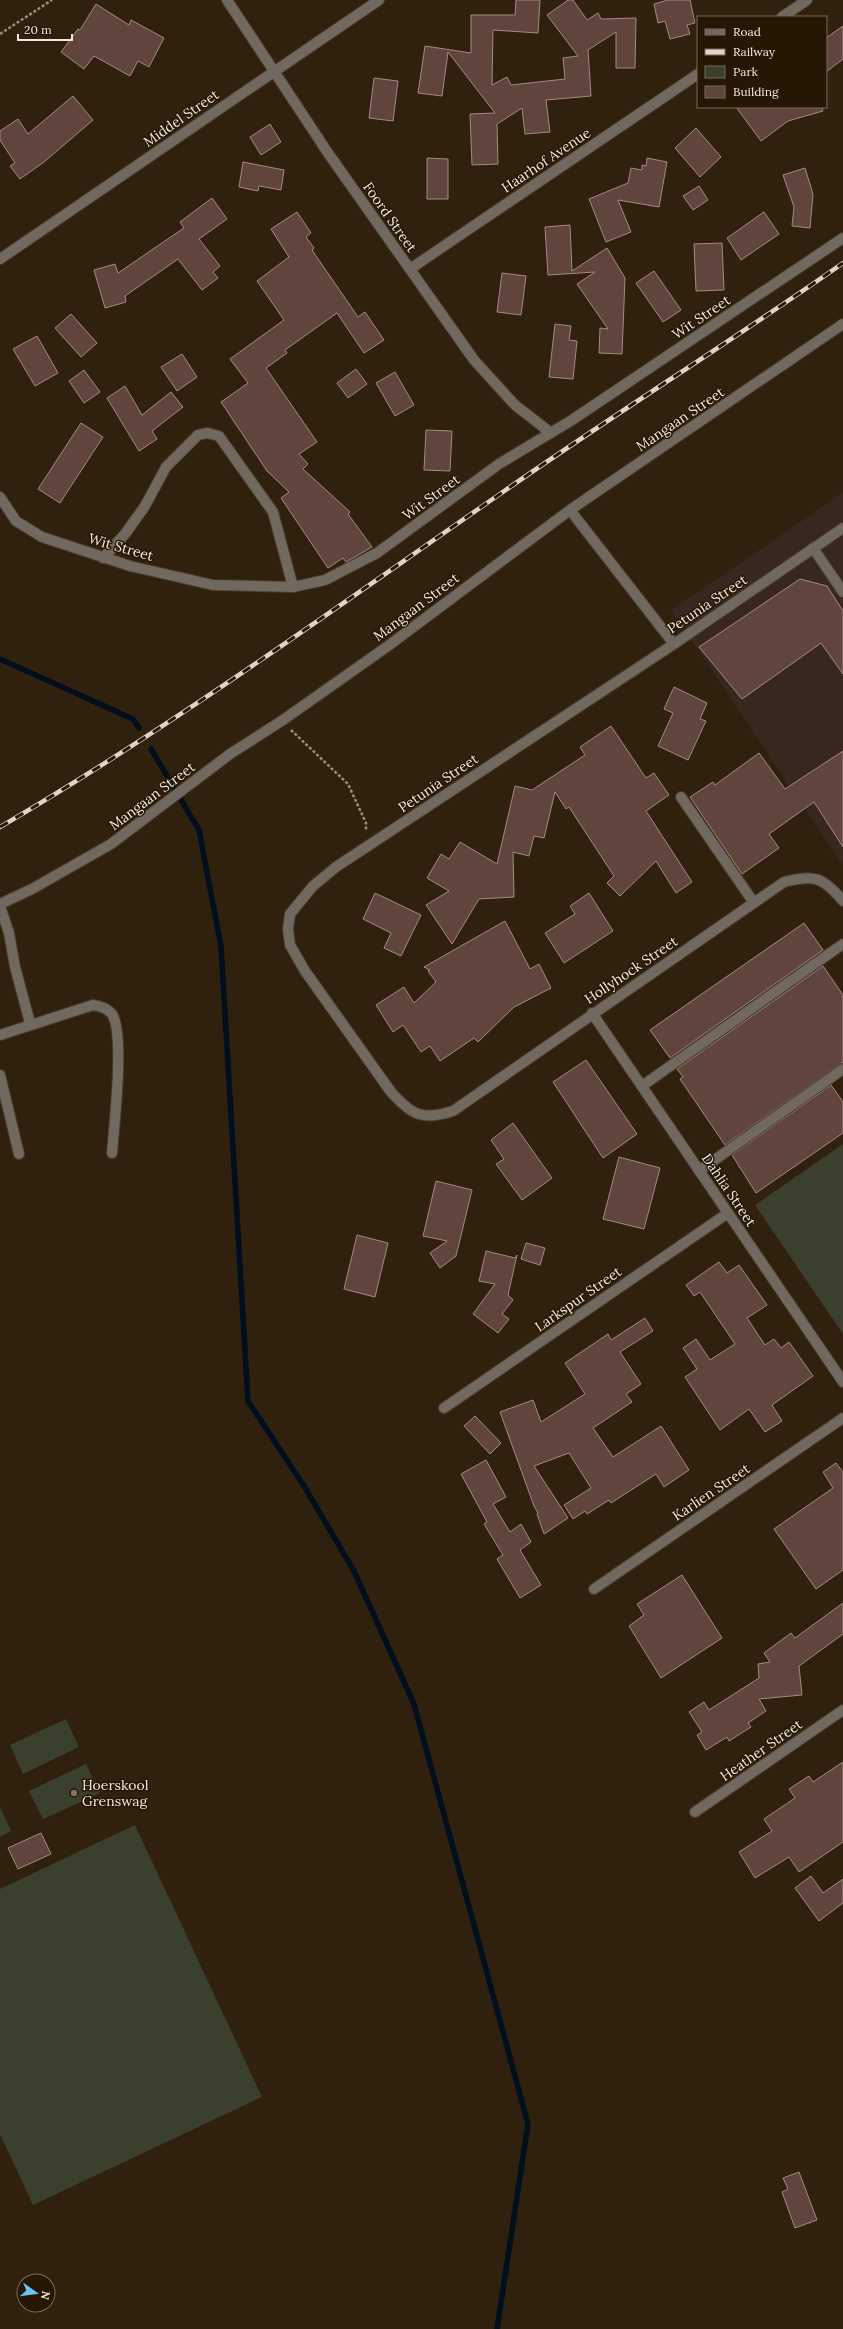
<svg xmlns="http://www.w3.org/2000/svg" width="843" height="2329" font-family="Lora,serif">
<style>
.commercial{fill:#38271e}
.green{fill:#3a402b}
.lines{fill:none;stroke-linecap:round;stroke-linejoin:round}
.stream{stroke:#000e1d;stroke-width:5.5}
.building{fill:#60453c;stroke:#a78a80}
.minor-casing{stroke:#4b3c2b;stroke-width:12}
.path{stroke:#9b8d7f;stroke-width:2.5;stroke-dasharray:3 2;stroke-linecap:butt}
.minor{stroke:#71685f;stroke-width:10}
.rail-casing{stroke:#dfd4c8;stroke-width:4.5}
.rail{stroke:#261705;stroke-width:3;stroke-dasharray:9;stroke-linecap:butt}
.education-dot{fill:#8d6e63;stroke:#261705;stroke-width:1.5}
.labels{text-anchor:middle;stroke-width:3;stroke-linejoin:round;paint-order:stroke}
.street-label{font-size:14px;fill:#f3e8dd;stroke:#261705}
.poi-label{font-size:14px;fill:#f3e8dd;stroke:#261705;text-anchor:start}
</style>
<rect width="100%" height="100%" fill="#30200e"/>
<path class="commercial" d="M843,493V865L671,610Z"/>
<path class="green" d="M843,1144V1334L755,1205Z
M66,1719L79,1747L23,1774L10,1745Z
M86,1764L100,1793L43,1819L29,1791Z
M0,1807L11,1831L0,1837Z
M135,1825L262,2097L33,2205L0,2134V1889Z"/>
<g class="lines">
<path class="stream" d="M0,659L133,719L139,728
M151,749L199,830L221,946L248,1401L304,1486L354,1571L414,1704L528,2124L497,2329"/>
</g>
<path class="building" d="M516,0H540L538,33L493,30L492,85L507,77L511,85L565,79L563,58L578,56L547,15L568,0H573L587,20L598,13L601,19L636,18L635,68H616V32L588,50L591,96L546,100L550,132L525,134L522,108L497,124L498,164L472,165L470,114L495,113L448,52L442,96L418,93L425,46L471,53V15H515Z
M668,0H690L695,23L687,25L690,34L670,39L665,21L658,23L654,4Z
M96,4L129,25L131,20L164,38L149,67L138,61L130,76L94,56L84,69L61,52L78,29L80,30Z
M843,26V59L826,72V38Z
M374,78L398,81L393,121L369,118Z
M73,96L93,120L44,162L20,179L10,166L15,163L0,140V131L18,119L28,134Z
M736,107H822L823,111L788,121L761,141Z
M270,124L281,142L261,155L250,137Z
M696,128L721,157L700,177L675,148Z
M427,158L448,159V199H427Z
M647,158L667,162L659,207L618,200L631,232L606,242L589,199L628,183L631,168L642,170V165L646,166Z
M243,162L284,170L281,190L259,186L258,191L239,187Z
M805,168L813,194L810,228L792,226L794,207L783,175Z
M699,186L708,200L693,210L683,196Z
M212,198L227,219L199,239L220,266L213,272L218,278L202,290L178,259L125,296L126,302L105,308L94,270L115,264L118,273L184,228L180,222Z
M297,212L311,233L306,237L314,248L312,250L358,317L365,312L384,340L364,353L337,313L285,350L287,353L266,368L317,442L299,454L308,464L303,469L350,512L348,514L372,547L346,562L343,558L328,568L281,498L289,492L267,471L221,402L248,383L230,359L284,320L257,281L289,257L271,229Z
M764,212L779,234L741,260L727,238Z
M570,225L572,271L607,248L625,278L622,354L599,353L600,328L608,329L577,284L595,272L548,275L545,227Z
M722,243L724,290L696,291L694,244Z
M654,271L681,310L663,322L636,283Z
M502,273L526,276L521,315L497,312Z
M71,314L97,343L81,357L55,328Z
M555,324L571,326L569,340L577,341L573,379L549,377Z
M37,336L58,373L35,386L13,349Z
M182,354L197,377L177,391L161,367Z
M356,369L367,384L348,398L337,383Z
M84,370L100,392L84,403L69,381Z
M395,372L414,405L395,416L376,383Z
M125,386L142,415L171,392L183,407L152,431L157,439L139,451L107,398Z
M81,423L103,437L60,503L38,489Z
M426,430L452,431L450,471L424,470Z
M800,579L827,586L843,611V674L821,643L742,699L699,647Z
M674,687L707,703L700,719L706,721L688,760L658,746L673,713L664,709Z
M611,726L646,778L654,773L669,795L646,811L692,882L676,893L656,861L620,896L607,883L614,876L569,807L566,809L555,792L544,838L534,836L529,856L513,852L514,897L479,899L452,944L426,905L449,891L427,878L441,854L449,859L460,842L497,864L515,786L532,790L585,755L580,747Z
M843,751V847L814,802L769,834L779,848L742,874L690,797L713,782L715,785L759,753L785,789Z
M375,893L421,915L401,956L384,948L391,933L363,919Z
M589,893L613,931L564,963L545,933L575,914L570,906Z
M505,921L530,969L539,964L551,988L514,1007L478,1042L474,1038L440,1061L430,1046L421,1052L403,1025L393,1032L376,1005L404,987L414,1003L436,982L428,971L430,970L424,967Z
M804,923L823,950L670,1058L650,1030Z
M823,966L843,995V1062L725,1145L680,1079L683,1077L677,1069Z
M586,1060L637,1134L603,1158L553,1082Z
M831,1085L843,1102V1133L756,1193L732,1155Z
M513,1123L552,1178L522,1200L496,1164L504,1159L491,1140Z
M619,1157L660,1168L644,1229L603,1219Z
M436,1181L472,1190L456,1256L440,1268L430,1253L447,1241L423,1236Z
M357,1235L388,1243L375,1297L344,1289Z
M526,1243L545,1248L540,1265L521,1259Z
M486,1251L515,1258L517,1255L508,1295L513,1300L502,1314L509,1319L498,1333L473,1314L495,1284L479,1281Z
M719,1262L727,1273L739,1265L767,1305L747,1318L765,1345L774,1339L781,1348L789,1342L813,1376L772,1405L782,1421L765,1432L749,1409L720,1430L685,1377L697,1369L683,1348L696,1339L710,1360L735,1344L700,1292L694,1296L686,1285Z
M645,1318L653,1331L620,1352L641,1384L626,1394L632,1402L593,1428L613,1457L661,1426L689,1470L664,1487L656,1474L611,1503L609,1500L587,1514L585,1511L573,1519L564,1505L591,1488L569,1453L534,1466L568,1518L544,1534L537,1514L538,1513L534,1506L500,1412L533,1400L541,1422L585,1394L565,1363L608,1334L611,1340Z
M475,1416L501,1443L490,1454L464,1426Z
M486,1460L506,1497L493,1504L510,1532L521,1524L531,1542L520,1550L541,1585L520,1598L497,1559L503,1555L484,1524L487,1522L461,1474Z
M836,1463L843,1472V1570L816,1589L774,1529L833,1488L823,1472Z
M682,1575L722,1638L661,1678L629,1626L644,1615L637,1604Z
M843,1603V1634L799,1666L802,1695L759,1699L766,1711L748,1723L751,1727L729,1741L727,1737L706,1750L697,1735L702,1732L689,1712L704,1702L709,1710L759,1678L758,1664L770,1662L764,1653L791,1633L795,1638Z
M843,1762V1842L799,1872L789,1857L755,1878L739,1852L772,1831L764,1819L795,1798L789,1789L809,1776L813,1782Z
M41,1833L51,1854L18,1869L8,1848Z
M811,1876L823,1893L843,1879V1903L819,1921L795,1888Z
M799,2172L817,2220L795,2228L782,2192L788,2189L783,2178Z"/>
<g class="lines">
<g class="minor-casing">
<path id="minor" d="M227,0L328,153L474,360L515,405L551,433
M782,17L807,0
M0,259L379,0
M410,269L698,74
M0,497L16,521L42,537L130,566L213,585L293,587L325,580L377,553L499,464L572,420L843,238
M570,510L674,644
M843,528L674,644L336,867L313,886L290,914L288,929L290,945L305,971L391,1092C412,1115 422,1121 453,1111L784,882C814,874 823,877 843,901
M813,548L843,592
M103,558L125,534L145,506L166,467L198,435L207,433L219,436L273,512L293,587
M681,797L754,903
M0,904L32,889L111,844L230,754L283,720L388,646L570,510L843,324
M0,906L9,933L15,967L30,1023
M592,1013L843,1382
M0,1035L93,1005C100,1006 107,1008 112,1014C125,1034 114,1126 112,1153
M0,1075L19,1154
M642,1086L843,944
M699,1171L843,1069
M444,1408L728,1213
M594,1589L843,1418
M695,1812L843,1710"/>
</g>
<path class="path" d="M0,34L52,0
M291,730L348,784L366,823V830"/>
<use href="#minor" class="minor"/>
<g class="rail-casing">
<path id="rail" d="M0,827C173,726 335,608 500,494C613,415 730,342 843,263"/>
</g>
<use href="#rail" class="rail"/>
</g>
<circle class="education-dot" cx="74" cy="1793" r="4"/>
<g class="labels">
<g class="street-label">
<text transform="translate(181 118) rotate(-35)" y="5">Middel Street</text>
<text transform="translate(546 160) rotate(-34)" y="5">Haarhof Avenue</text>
<text transform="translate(390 217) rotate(55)" y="5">Foord Street</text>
<text transform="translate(701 317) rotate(-34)" y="5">Wit Street</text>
<text transform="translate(680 419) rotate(-34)" y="5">Mangaan Street</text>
<text transform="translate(431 497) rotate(-36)" y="5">Wit Street</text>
<text transform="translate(121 547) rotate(16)" y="5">Wit Street</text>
<text transform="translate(707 604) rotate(-34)" y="5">Petunia Street</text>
<text transform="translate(416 607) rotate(-37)" y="5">Mangaan Street</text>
<text transform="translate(438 783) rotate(-34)" y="5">Petunia Street</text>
<text transform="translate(152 796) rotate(-37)" y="5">Mangaan Street</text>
<text transform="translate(631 970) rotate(-34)" y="5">Hollyhock Street</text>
<text transform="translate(729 1190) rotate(56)" y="5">Dahlia Street</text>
<text transform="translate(578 1299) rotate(-35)" y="5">Larkspur Street</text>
<text transform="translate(711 1492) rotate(-34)" y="5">Karlien Street</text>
<text transform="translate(761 1750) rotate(-35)" y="5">Heather Street</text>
</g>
<g class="poi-label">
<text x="82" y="1790">Hoerskool<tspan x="82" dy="16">Grenswag</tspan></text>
</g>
</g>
<rect x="697" y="16" width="130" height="92" fill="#261705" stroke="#786b5b"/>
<rect x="705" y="29" width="20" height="6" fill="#71685f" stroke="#786b5b"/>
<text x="733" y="36" font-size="12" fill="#f3e8dd">Road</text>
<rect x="705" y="49" width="20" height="6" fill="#dfd4c8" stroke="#786b5b"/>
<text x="733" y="56" font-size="12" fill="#f3e8dd">Railway</text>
<rect x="705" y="66" width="20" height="12" fill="#3a402b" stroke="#786b5b"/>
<text x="733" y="76" font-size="12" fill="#f3e8dd">Park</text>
<rect x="705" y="86" width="20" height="12" fill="#60453c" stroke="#786b5b"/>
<text x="733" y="96" font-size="12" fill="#f3e8dd">Building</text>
<g transform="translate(36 2293) rotate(104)"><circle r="19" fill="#261705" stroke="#786b5b"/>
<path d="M0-3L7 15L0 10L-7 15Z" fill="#6bc3f2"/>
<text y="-6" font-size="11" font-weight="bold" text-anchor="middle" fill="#f3e8dd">N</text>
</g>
<path d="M18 34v6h54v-6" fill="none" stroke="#f3e8dd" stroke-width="2"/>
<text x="24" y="34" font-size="12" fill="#f3e8dd" stroke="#261705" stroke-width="3" paint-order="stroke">20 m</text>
</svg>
